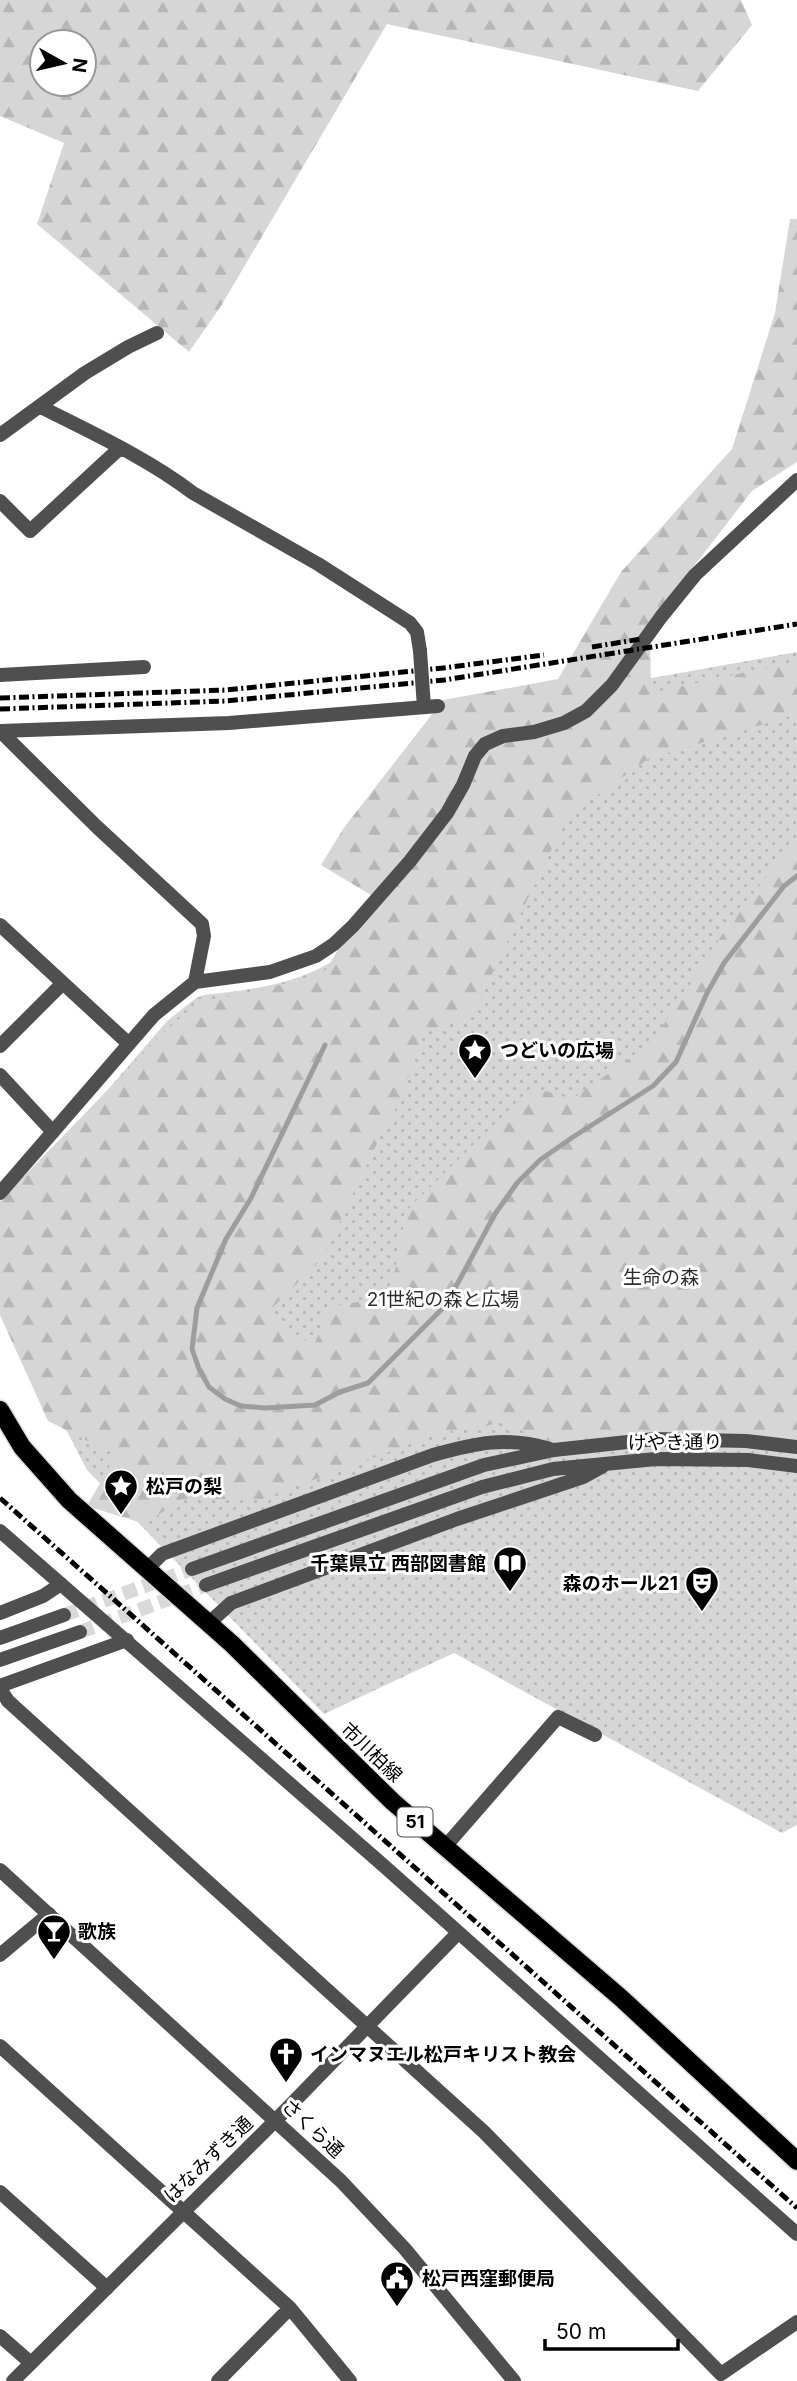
<svg xmlns="http://www.w3.org/2000/svg" width="797" height="2381" font-family="Inter,'Noto Sans JP',sans-serif">
<style>
.grass{fill:url(#grass-dots)}
.forest{fill:url(#forest-firs);fill-rule:evenodd}
.lines{fill:none;stroke-linecap:round;stroke-linejoin:round}
.stream{stroke:#9d9d9d;stroke-width:5}
.tertiary-tunnel{stroke:#d9d9d9;stroke-width:14;stroke-dasharray:14 7;stroke-linecap:butt}
.primary-casing{stroke:#dbdbdb;stroke-width:21}
.minor{stroke:#4f4f4f;stroke-width:14}
.tertiary{stroke:#4f4f4f;stroke-width:14}
.primary{stroke:#000;stroke-width:18}
.rail{stroke:#000;stroke-width:5;stroke-dasharray:10 3.5 2 3.5;stroke-linecap:butt}
.minor-bridge{stroke:#4f4f4f;stroke-width:14}
.labels{text-anchor:middle;stroke-width:6;stroke-linejoin:round;paint-order:stroke}
.shield{fill:#fff;stroke:#4c4c4c;stroke-width:2}
.shield-label{font-size:18px;font-weight:bold;fill:#000}
.poi-label{font-size:19px;font-weight:bold;fill:#000;stroke:#fff;text-anchor:start}
.park-label{font-size:19px;fill:#2d2d2d;stroke:#fff}
.street-label{font-size:19px;fill:#000;stroke:#fff}
</style>
<defs>
<pattern id="grass-dots" width="8" height="8" patternUnits="userSpaceOnUse" patternTransform="scale(1.75)"><rect width="8" height="8" fill="#d6d6d6"/><path d="M2 2h.1M6 6h.1" fill="none" stroke="#b6b6b6" stroke-width="1.8" stroke-linecap="round"/></pattern>
<pattern id="forest-firs" width="22" height="20" patternUnits="userSpaceOnUse" patternTransform="scale(1.75)"><rect width="22" height="20" fill="#d6d6d6"/><path d="M5 1l3.5 6h-7zM16 11l3.5 6h-7z" fill="#b6b6b6"/></pattern>
</defs>
<rect width="100%" height="100%" fill="#fff"/>
<path class="grass" d="M797,652V1825L782,1833L454,1653L324,1714L87,1470L0,1301L51,1156L167,1021L196,998L204,995C251,990 300,984 339,957L635,681Z"/>
<path class="forest" d="M0,0H741L752,25L698,91L387,24L221,306L189,352L37,224L64,143L0,116ZM42,42H84V84H42Z
M790,219H797V462L752,491L650,623L651,693L797,661V714L648,759L567,817L472,1016L424,1031L401,1099L378,1141L322,1259L270,1310L295,1337L315,1343L329,1307L369,1300L392,1287L406,1211L532,1087L572,1099L651,1044L731,921L797,839V1440L564,1455L507,1422L440,1433L262,1499H182L145,1524L87,1506L116,1455L48,1421L0,1315V1201L162,1034L199,1001L247,994L324,973L371,895L321,865L343,829L443,700L558,679L621,572L732,449L775,313Z"/>
<g class="lines">
<path class="stream" d="M325,1045L251,1198L226,1239L197,1308L192,1349L199,1369L209,1387L225,1399L241,1406L265,1408L315,1405L340,1392L368,1383L446,1305L495,1214L517,1183L540,1160L573,1137L653,1086L676,1062L707,993L724,963L784,886L797,876"/>
<path class="tertiary-tunnel" d="M64,1615L192,1569
M80,1632L206,1585"/>
<g class="primary-casing">
<path id="primary" d="M0,1410L22,1447L69,1500L232,1644L393,1802L621,1998L797,2161"/>
</g>
<path class="minor" d="M41,407C92,433 147,458 193,493L318,564L410,623L417,632L420,651
M0,435L85,373L128,347L157,333
M0,501L30,531L120,448
M0,675L144,667
M0,731L229,723L438,706
M0,731L97,827L202,924L204,936L195,982
M0,925L129,1044
M0,1046L63,983
M0,1075L53,1132
M0,1193L154,1015L195,982L270,972L316,956L334,944L353,926L410,861L447,813L463,785L475,756L485,744L503,736L534,732L564,723L586,711L612,685L661,617L695,575L797,480
M0,1531L384,1866L797,2234
M0,1689L8,1701L484,2132L721,2374L797,2322
M444,1848L558,1717L595,1735
M0,1955L49,1914
M0,2046L290,2308L350,2381
M276,2120L458,1933
M0,2192L107,2288
M0,2336L31,2363
M218,2381L290,2308"/>
<path class="tertiary" d="M147,1569L162,1554L433,1455C476,1443 506,1436 550,1449
M192,1569L484,1465L554,1450L655,1439L746,1441L797,1447
M206,1585L482,1487L553,1469L656,1459L748,1460L797,1466
M0,1613L43,1596L61,1584
M209,1623L231,1603L457,1519L583,1477L603,1466
M0,1638L64,1615
M0,1660L80,1632
M0,1686L127,1640
M0,1870L341,2181L405,2249L514,2381
M13,2381L276,2120"/>
<use href="#primary" class="primary"/>
<path class="rail" d="M592,647L641,639
M0,698L226,690L443,668L544,655
M0,709L226,701L444,680L797,624
M0,1498L797,2208"/>
<path class="minor-bridge" d="M420,651L424,707"/>
</g>
<defs>
<g id="sight-pin" transform="scale(1.75)"><path d="M0 17L-7.5 6A9.5 9.5 0 1 1 7.5 6Z" fill="#000" stroke="#fff"/><path d="M0-6L1.8-2.2L6-1.7L2.9 1.2L3.7 5.4L0 3.3L-3.7 5.4L-2.9 1.2L-6-1.7L-1.8-2.2Z" fill="#fff"/></g>
<g id="library-pin" transform="scale(1.75)"><path d="M0 17L-7.5 6A9.5 9.5 0 1 1 7.5 6Z" fill="#000" stroke="#fff"/><path d="M-6-4Q-3-5.5-.7-3.5V5Q-3 3-6 4ZM6-4Q3-5.5 .7-3.5V5Q3 3 6 4Z" fill="#fff"/></g>
<g id="theatre-pin" transform="scale(1.75)"><path d="M0 17L-7.5 6A9.5 9.5 0 1 1 7.5 6Z" fill="#000" stroke="#fff"/><path d="M-5-5.5Q0-4 5-5.5V0Q5 5 0 6Q-5 5-5 0ZM-3.3-2.5H-1v1.5H-3.3ZM1-2.5H3.3v1.5H1ZM-2.8 1Q0 5.5 2.8 1Z" fill="#fff"/></g>
<g id="bar-pin" transform="scale(1.75)"><path d="M0 17L-7.5 6A9.5 9.5 0 1 1 7.5 6Z" fill="#000" stroke="#fff"/><path d="M-6-5H6L.8 .8V4.5H3.5V6h-7V4.5H-.8V.8Z" fill="#fff"/></g>
<g id="church-pin" transform="scale(1.75)"><path d="M0 17L-7.5 6A9.5 9.5 0 1 1 7.5 6Z" fill="#000" stroke="#fff"/><path d="M-1.2-6h2.4v3.5h3.3v2.4h-3.3V6h-2.4V-.1h-3.3v-2.4h3.3Z" fill="#fff"/></g>
<g id="civic-pin" transform="scale(1.75)"><path d="M0 17L-7.5 6A9.5 9.5 0 1 1 7.5 6Z" fill="#000" stroke="#fff"/><path d="M-.6-6.5H3V-4.5H.6V-3L4-1V1h2V6H-6V1h2V-1L-.6-3ZM-1.2 2.5V6h2.4V2.5Z" fill="#fff"/></g>
</defs>
<g fill-rule="evenodd">
<use href="#sight-pin" x="475" y="1050"/>
<use href="#sight-pin" x="121" y="1486"/>
<use href="#library-pin" x="510" y="1563"/>
<use href="#theatre-pin" x="702" y="1583"/>
<use href="#bar-pin" x="54" y="1931"/>
<use href="#church-pin" x="286" y="2054"/>
<use href="#civic-pin" x="397" y="2278"/>
</g>
<g class="labels">
<rect class="shield" x="397.5" y="1807.5" width="35" height="29" rx="5"/>
<g class="shield-label">
<text x="415" y="1828">51</text>
</g>
<g class="poi-label">
<text x="500" y="1057">つどいの広場</text>
<text x="146" y="1493">松戸の梨</text>
<text x="486" y="1570" text-anchor="end">千葉県立 西部図書館</text>
<text x="678" y="1590" text-anchor="end">森のホール21</text>
<text x="78" y="1938">歌族</text>
<text x="310" y="2061">インマヌエル松戸キリスト教会</text>
<text x="422" y="2285">松戸西窪郵便局</text>
</g>
<g class="park-label">
<text x="661" y="1284">生命の森</text>
<text x="443" y="1306">21世紀の森と広場</text>
</g>
<g class="street-label">
<text transform="translate(675 1442) rotate(-1)" y="7">けやき通り</text>
<text transform="translate(372 1752) rotate(44)" y="7">市川柏線</text>
<text transform="translate(313 2128) rotate(43)" y="7">さくら通</text>
<text transform="translate(208 2159) rotate(-44)" y="7">はなみずき通</text>
</g>
</g>
<g transform="translate(63 63) rotate(98)"><circle r="33" fill="#ffffff" stroke="#999999" stroke-width="2"/>
<path d="M0-5L12 26L0 18L-12 26Z" fill="#000000"/>
<text y="-10" font-size="19" font-weight="bold" text-anchor="middle" fill="#000000">N</text>
</g>
<path d="M545 2339v10h133v-10" fill="none" stroke="#000000" stroke-width="3.5"/>
<text x="556" y="2339" font-size="21" fill="#000000" stroke="#ffffff" stroke-width="5" paint-order="stroke">50 m</text>
</svg>
